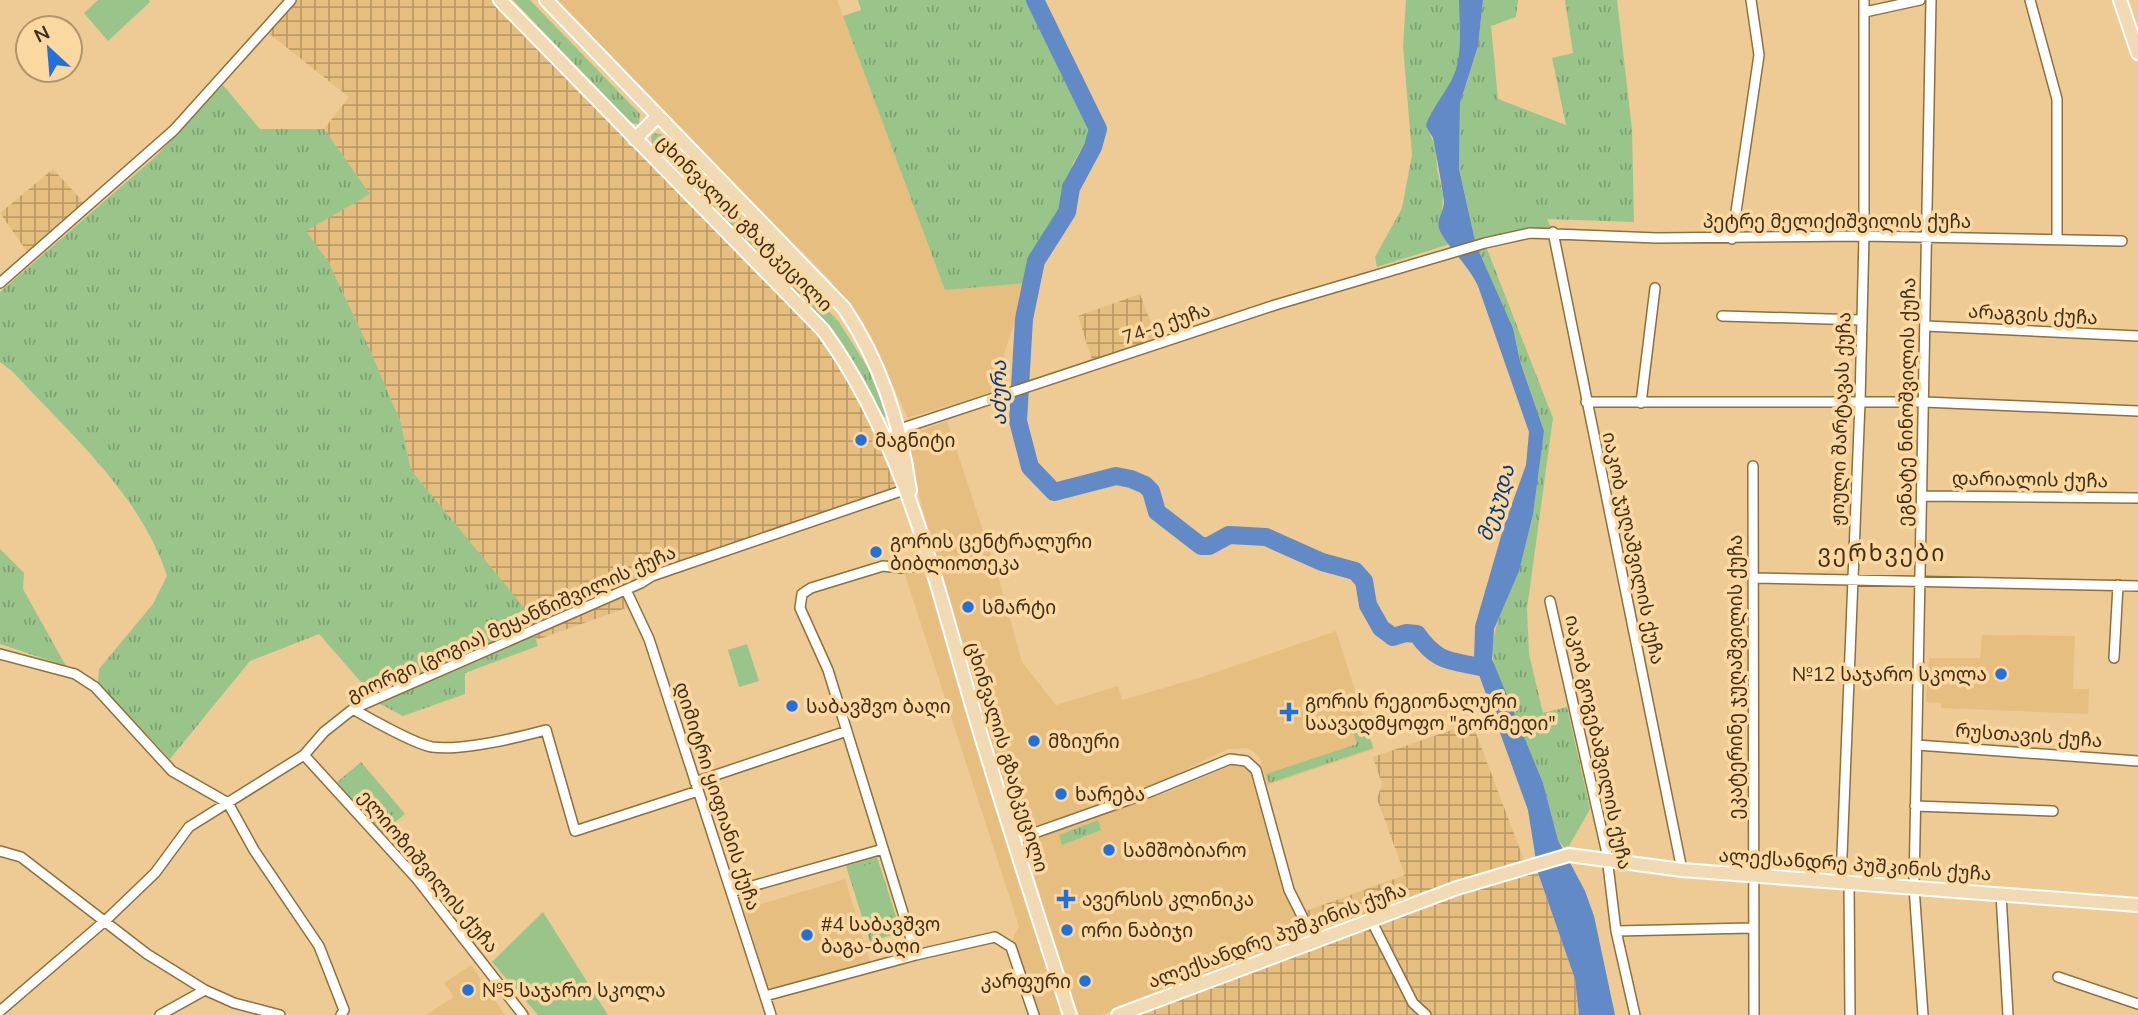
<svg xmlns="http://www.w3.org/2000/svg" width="2138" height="1015" font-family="Mulish,'Noto Sans Georgian',sans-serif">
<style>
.built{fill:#e6be80}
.industrial{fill:url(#industrial-grid)}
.grass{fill:url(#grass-tufts)}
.pitch{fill:#99c58b}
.water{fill:#618ac7}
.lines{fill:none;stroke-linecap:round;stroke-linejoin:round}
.river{stroke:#618ac7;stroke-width:18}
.minor-casing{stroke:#8f6f3a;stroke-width:12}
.major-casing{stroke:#fff;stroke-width:16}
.minor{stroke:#fff;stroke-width:9}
.major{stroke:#f0d9b3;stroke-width:12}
.poi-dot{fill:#2270db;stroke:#fcd8a1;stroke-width:2.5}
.labels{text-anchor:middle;stroke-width:7;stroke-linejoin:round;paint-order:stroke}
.street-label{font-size:19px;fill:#3d2f19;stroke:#fcd8a1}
.poi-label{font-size:19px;fill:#3d2f19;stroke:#fcd8a1;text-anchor:start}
.water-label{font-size:21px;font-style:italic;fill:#023b83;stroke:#fcd8a1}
.quarter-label{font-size:23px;letter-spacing:2px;fill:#3d2f19;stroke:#fcd8a1}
</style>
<defs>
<pattern id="industrial-grid" width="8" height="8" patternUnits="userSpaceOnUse" patternTransform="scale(1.75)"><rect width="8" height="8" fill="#e6be80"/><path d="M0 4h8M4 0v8" fill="none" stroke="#bc9b68"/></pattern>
<pattern id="grass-tufts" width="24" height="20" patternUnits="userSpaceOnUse" patternTransform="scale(1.75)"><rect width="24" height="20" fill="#99c58b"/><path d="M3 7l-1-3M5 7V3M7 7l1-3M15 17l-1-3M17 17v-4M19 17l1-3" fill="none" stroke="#7ea071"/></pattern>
</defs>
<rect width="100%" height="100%" fill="#eecb94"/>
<path class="built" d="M553,0H837L945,289L1028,283L1004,354L1008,387L908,418L869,335L830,280Z
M947,421L998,576L1022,662L1056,705L1118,686L1122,700L1202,677L1336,631L1374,749L1267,785L1260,758L1254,752L1247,748L1228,749L1151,787L1028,830L1017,827L932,546L906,443L911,434Z
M925,567L1064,1015H1037L1013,938L1019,926L905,575L908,571Z
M1982,635L2075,636L2073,689H2089L2088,714L1941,708V703L1926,702L1929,658H1980Z
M1232,765H1243L1252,773L1285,886L1308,940L1102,1015H1076L1025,845L1030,837L1168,792Z
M845,879L870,962L775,989L768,986L744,909Z
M471,965L505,1015H426L454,997L444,983Z"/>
<path class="industrial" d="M295,0H492L806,322L843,367L899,485L893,491L647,575L628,593L632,606L536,640L526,611L411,470L401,423L370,350L328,261L305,231L370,194L324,129L349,97L266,31Z
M53,169L85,204L28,253L0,213Z
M1140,294L1157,339L1092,360L1078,316Z
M1472,723L1524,860L1320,933L1306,911L1405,875L1377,799L1382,784L1373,757Z
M1525,870L1529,875L1538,873L1575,979L1579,1015H1132Z"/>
<path class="grass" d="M513,0H530L640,114L639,124L631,123Z
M858,0H1027L1091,133L1073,163L1060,209L1032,259L1028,283L945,290L843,16L861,10Z
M1406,0H1459C1459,26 1464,57 1451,81C1443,95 1433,108 1426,124L1436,149L1437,169L1443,195L1441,233L1450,244L1377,267L1375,257L1402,208L1412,155L1403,46Z
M1483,0H1518L1516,17L1491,26L1498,99L1566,125L1552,58L1573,53L1565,0H1617L1632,129L1634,222L1547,219L1553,232L1485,244L1553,418L1527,609L1529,654L1543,713L1567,707L1590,809L1569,846L1564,847L1558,840L1543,783L1495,671L1491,648L1544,431L1520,360L1513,328L1476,245L1459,169L1460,103L1478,46Z
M223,85L260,129H324L370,194L306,231L328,261L370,350L401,423L411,470L527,611L538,646L465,673V694L403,716L380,704L319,634L250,661L170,759L98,683L99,669L153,604L167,576C141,495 70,434 13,372L0,362V292L154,158Z
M654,133L663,135L839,322L868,368L886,413L885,417L880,415L859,372L832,330L652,144L651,136Z
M0,549L24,573L23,589L66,666L0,644Z
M1367,729L1373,748L1269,783L1266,774L1357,744L1354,734Z
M361,762L405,814L381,834L337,782Z
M1098,820L1101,830L1062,845L1059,835Z
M877,857L901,932L870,942L846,866Z"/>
<path class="pitch" d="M98,0H149L150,2L108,41L84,13Z
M1527,193L1528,216L1486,218L1485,195Z
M747,644L759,681L739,687L728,650Z
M352,771L370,791L358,801L340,781Z
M876,862L891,910L863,918L849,871Z
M543,912L608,1015H538L492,962Z"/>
<path class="water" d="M1459,0H1483L1478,46L1460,103L1459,169L1476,245L1513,328L1520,361L1544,431L1533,514L1519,571L1494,629L1492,659L1543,783L1558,840L1585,891L1594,916L1615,1015H1579L1575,979L1538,873L1528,810L1474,661L1475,626L1504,526L1526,465L1529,432L1478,286C1468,265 1452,252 1441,233C1434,221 1444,213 1444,202C1444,197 1434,141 1433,138C1430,132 1427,130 1426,124C1433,108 1443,95 1451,81C1464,57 1459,26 1459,0Z"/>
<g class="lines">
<path class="river" d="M1035,0L1098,129L1093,147L1071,188L1067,212L1036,261L1024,319L1018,421L1030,467L1054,492L1116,476L1131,479L1145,485L1151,491L1157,512L1201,546H1209L1229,535L1266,537L1322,562L1355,571L1364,581L1368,605L1381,628L1393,637L1406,633L1417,634C1438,664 1451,660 1484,668"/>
<g class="minor-casing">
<path id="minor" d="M2030,0L2057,99V239
M1865,12L1920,0
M1553,232L1682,870
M1732,239L1759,55L1751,0
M0,283L174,130L291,0
M1722,316L1862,320
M1926,326L2138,336
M1586,402H1924L2138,411
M1641,403L1655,288
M900,429L1275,305L1485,243L1530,233L1657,238L1864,236L2122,241
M1753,466L1754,1015
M1922,496L2138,498
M1754,578L2138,586
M626,590L649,639L771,1015
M1550,601L1606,849L1616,931L1635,1015
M0,654L75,674L95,687L172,771L228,803L254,850L319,946L344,1010L341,1015
M2114,658L2118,585
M353,709C370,719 415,744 432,747C463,751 516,738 546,730L575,831L698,791
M1917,745L2138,761
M304,755L417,879L523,1015
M695,782L847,731
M1915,806L2053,811
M1012,841L1142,795L1230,759L1246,761L1256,770L1289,890L1315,942
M0,851L21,857L147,954L205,990L234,1003L280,1015
M1841,881L1860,402L1864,236V0
M1849,882L1850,1015
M731,892L883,849
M2001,894L2008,1015
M1372,922L1413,1003L1426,1015
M1616,931L1751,928
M916,955L828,670L800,608L802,594L811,588L883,566L901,568L930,565
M2058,977L2138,1004
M765,996L916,955L995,937L1011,947L1034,1015
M0,1011L106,920L155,873L189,827L304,755L324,732L353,709L641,583L652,576L904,490
M160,1015L205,990
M1923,1015L1914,887L1931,0"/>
</g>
<g class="major-casing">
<path id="major" d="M500,0L823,330C902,438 934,576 971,702C1002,807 1036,911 1070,1015
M546,0L844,308C882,364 901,425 910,491
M2120,0L2138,53
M635,139L657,117
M1118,1015L1457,888L1569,855L1682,870L2138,905"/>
</g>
<use href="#minor" class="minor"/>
<use href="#major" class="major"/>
</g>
<g class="poi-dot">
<circle cx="861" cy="440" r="7"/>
<circle cx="876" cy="552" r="7"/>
<circle cx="968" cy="607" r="7"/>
<circle cx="2001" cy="674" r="7"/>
<circle cx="792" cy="706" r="7"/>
<path d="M1285.5 701.5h7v7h7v7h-7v7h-7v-7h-7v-7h7z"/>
<circle cx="1034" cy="741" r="7"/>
<circle cx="1061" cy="794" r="7"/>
<circle cx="1109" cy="850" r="7"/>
<path d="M1062.5 888.5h7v7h7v7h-7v7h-7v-7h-7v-7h7z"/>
<circle cx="1067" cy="930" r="7"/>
<circle cx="807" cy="935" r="7"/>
<circle cx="1085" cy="981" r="7"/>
<circle cx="468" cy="990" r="7"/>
</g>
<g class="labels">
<g class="street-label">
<text x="1837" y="228">პეტრე მელიქიშვილის ქუჩა</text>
<text transform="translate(745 223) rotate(45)" y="7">ცხინვალის გზატკეცილი</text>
<text transform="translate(2033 314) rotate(3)" y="7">არაგვის ქუჩა</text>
<text transform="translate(1166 323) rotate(-19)" y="7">74-ე ქუჩა</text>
<text transform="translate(1906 402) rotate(-89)" y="7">ეგნატე ნინოშვილის ქუჩა</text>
<text transform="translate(1840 419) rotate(-88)" y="7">ჟიული შარტავას ქუჩა</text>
<text transform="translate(2030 479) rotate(1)" y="7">დარიალის ქუჩა</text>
<text transform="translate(1634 548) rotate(78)" y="7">იაკობ ჯუღაშვილის ქუჩა</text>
<text transform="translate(511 623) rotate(-24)" y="7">გიორგი (გოგია) მეყანწიშვილის ქუჩა</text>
<text transform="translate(1735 677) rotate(-90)" y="7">ეკატერინე ჯუღაშვილის ქუჩა</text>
<text transform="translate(2029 735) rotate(4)" y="7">რუსთავის ქუჩა</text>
<text transform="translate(1599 742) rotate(78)" y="7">იაკობ გოგებაშვილის ქუჩა</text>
<text transform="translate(1008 757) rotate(73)" y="7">ცხინვალის გზატკეცილი</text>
<text transform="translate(718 796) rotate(72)" y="7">დიმიტრი ყიფიანის ქუჩა</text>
<text transform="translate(1855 864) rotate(4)" y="7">ალექსანდრე პუშკინის ქუჩა</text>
<text transform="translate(429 871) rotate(50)" y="7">ელიოზიშვილის ქუჩა</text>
<text transform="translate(1277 935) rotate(-20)" y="7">ალექსანდრე პუშკინის ქუჩა</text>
</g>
<g class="poi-label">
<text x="875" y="447">მაგნიტი</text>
<text x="890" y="548">გორის ცენტრალური<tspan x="890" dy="22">ბიბლიოთეკა</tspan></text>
<text x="982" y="614">სმარტი</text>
<text x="1987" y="681" text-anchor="end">№12 საჯარო სკოლა</text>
<text x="1305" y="708">გორის რეგიონალური<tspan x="1305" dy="22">საავადმყოფო "გორმედი"</tspan></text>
<text x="806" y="713">საბავშვო ბაღი</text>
<text x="1048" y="748">მზიური</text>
<text x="1075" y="801">ხარება</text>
<text x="1123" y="857">სამშობიარო</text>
<text x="1082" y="906">ავერსის კლინიკა</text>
<text x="821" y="931">#4 საბავშვო<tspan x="821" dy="22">ბაგა-ბაღი</tspan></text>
<text x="1081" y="937">ორი ნაბიჯი</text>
<text x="1071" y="988" text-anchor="end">კარფური</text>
<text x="482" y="997">№5 საჯარო სკოლა</text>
</g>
<g class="water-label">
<text transform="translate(999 393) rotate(-90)" y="7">აძურა</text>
<text transform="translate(1496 503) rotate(-72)" y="7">მეჯუდა</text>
</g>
<g class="quarter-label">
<text x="1882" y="561">ვერხვები</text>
</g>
</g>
<g transform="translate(49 49) rotate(334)"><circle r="33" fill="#fcd8a1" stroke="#b0946b" stroke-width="2"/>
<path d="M0-5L12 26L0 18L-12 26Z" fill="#2270db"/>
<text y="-10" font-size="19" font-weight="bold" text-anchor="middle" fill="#3d2f19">N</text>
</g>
</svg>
